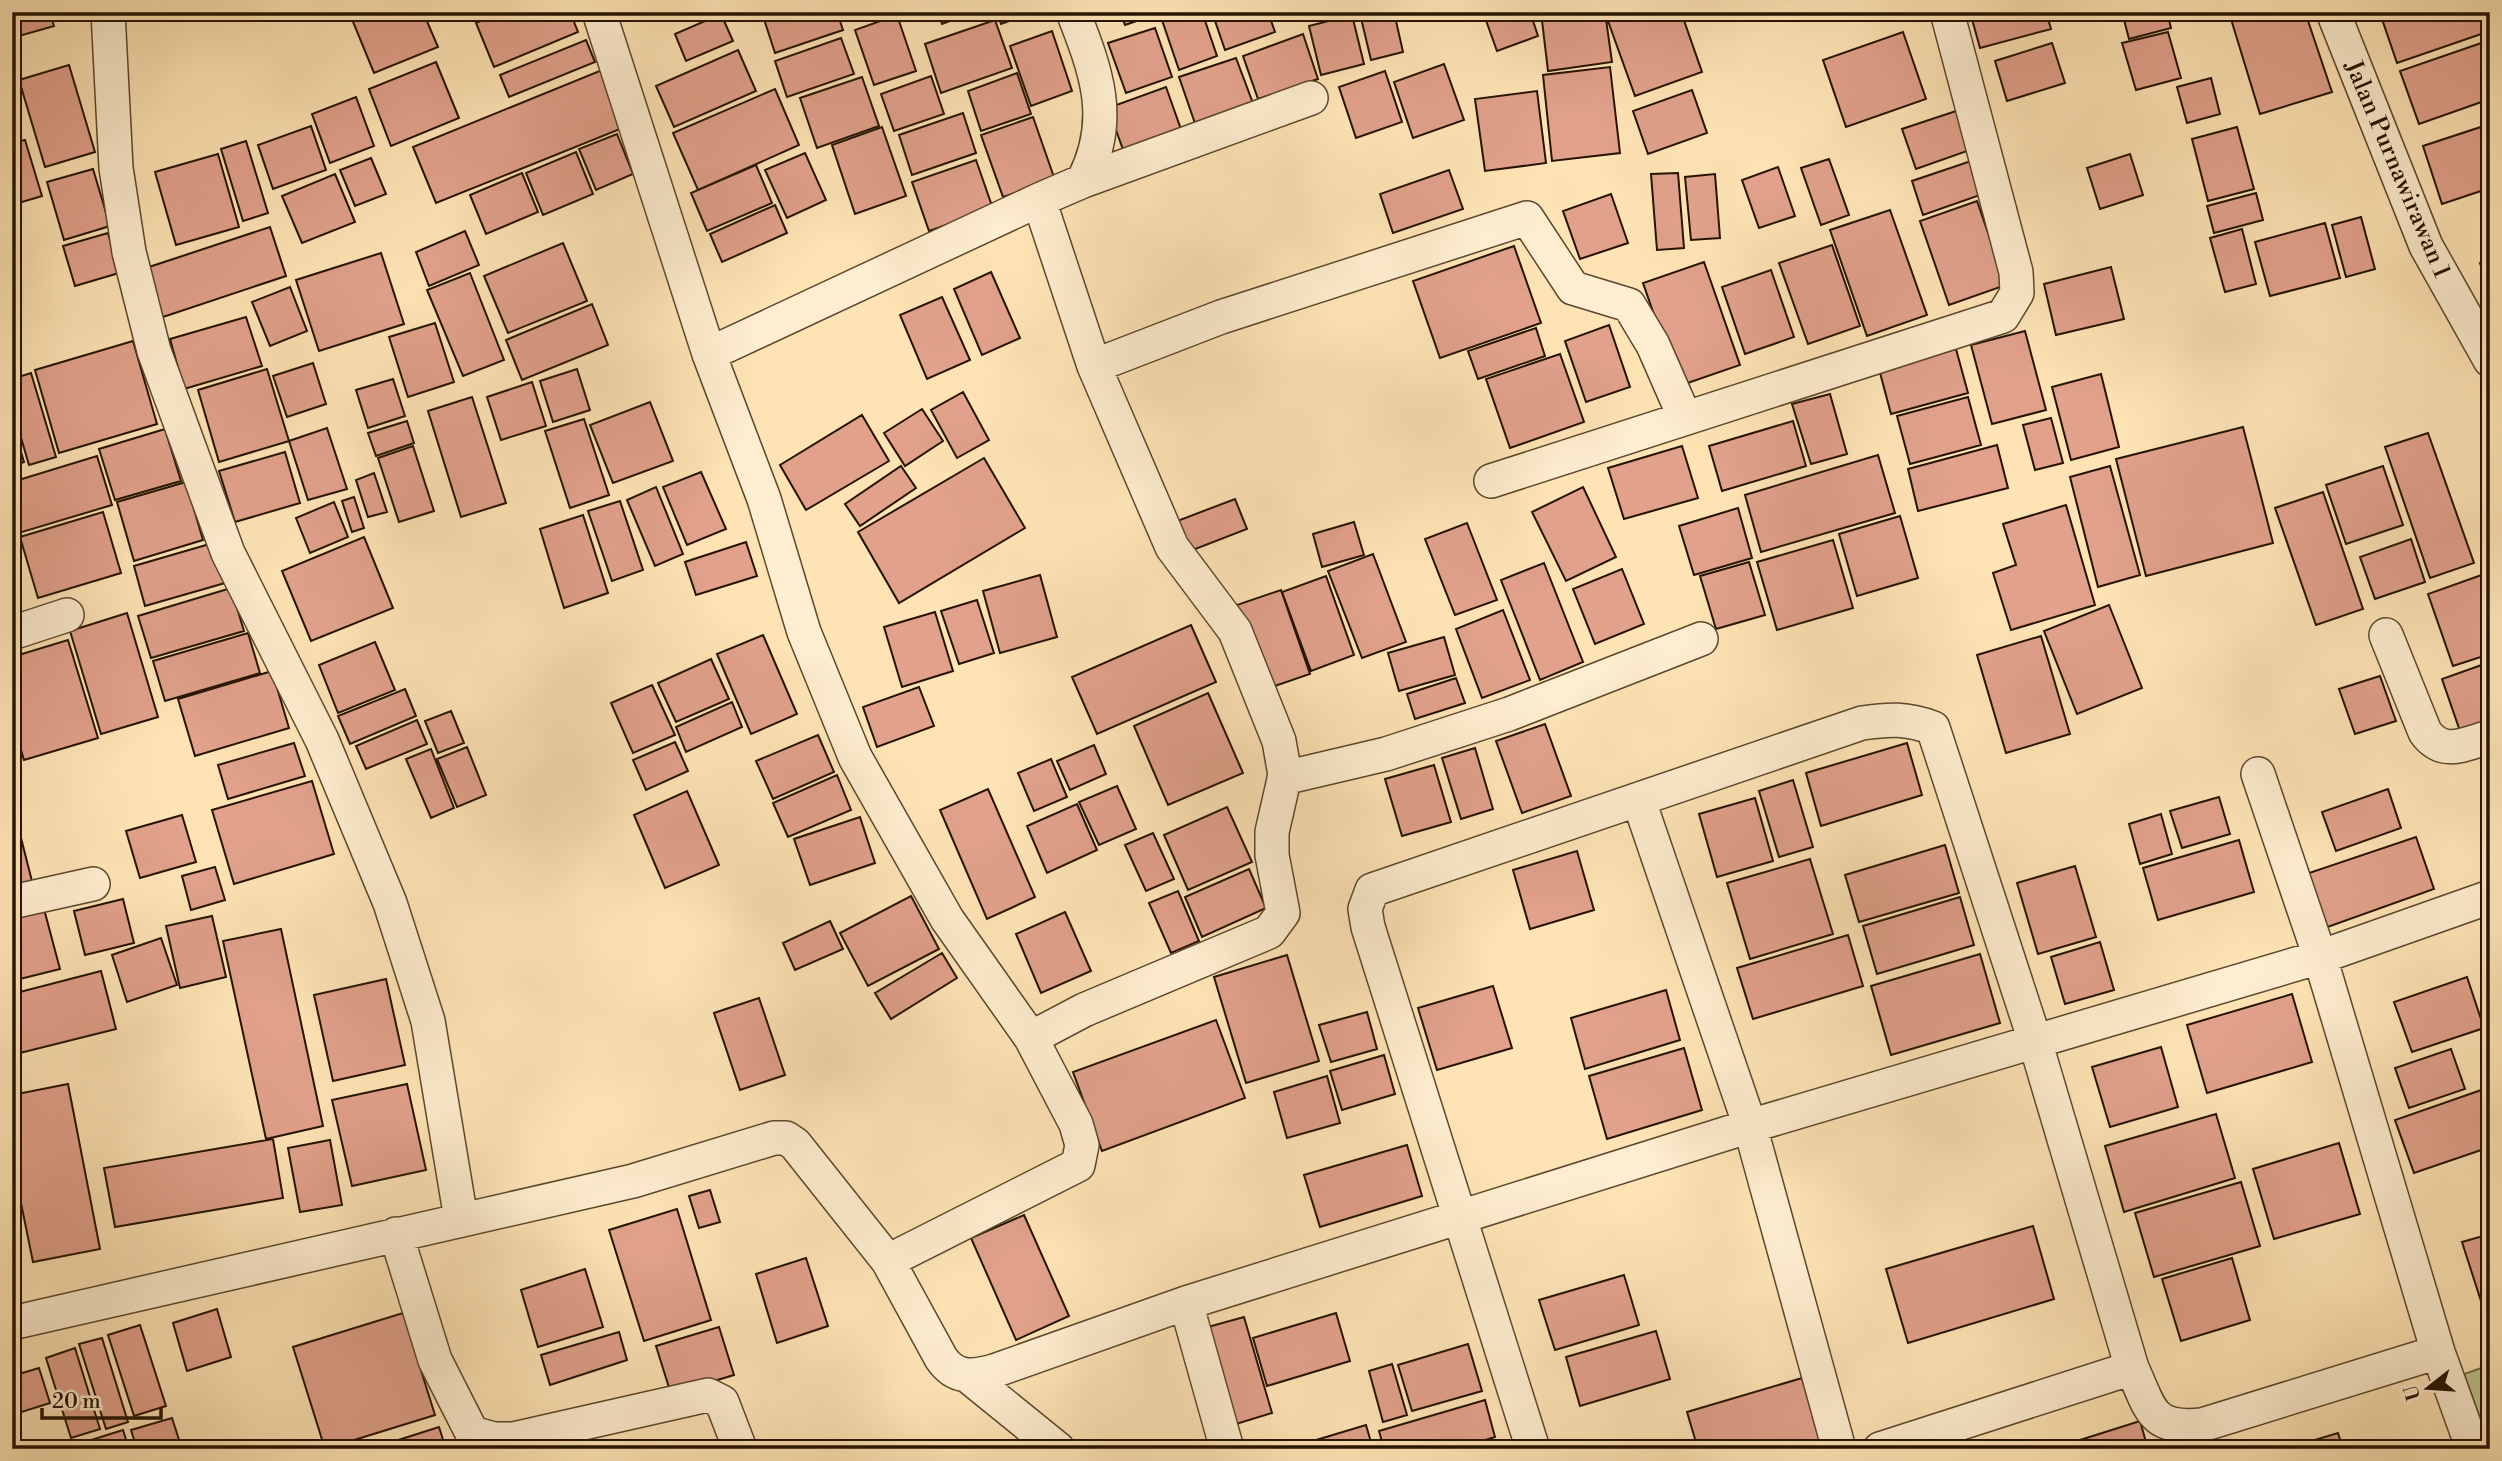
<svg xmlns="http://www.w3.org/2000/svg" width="2502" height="1461" font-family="'Libre Bodoni',serif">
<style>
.green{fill:#c0c48d;stroke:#726c46;stroke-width:2}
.building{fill:#e1a18b;stroke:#251300;stroke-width:2}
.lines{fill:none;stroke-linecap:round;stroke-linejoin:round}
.street-casing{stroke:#5b472d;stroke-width:36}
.street{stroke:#feedcf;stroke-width:33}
.labels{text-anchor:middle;stroke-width:7;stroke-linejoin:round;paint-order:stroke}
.street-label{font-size:24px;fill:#251300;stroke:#feedcf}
</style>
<rect width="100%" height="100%" fill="#fee4b5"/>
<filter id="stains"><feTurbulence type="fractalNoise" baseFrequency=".00286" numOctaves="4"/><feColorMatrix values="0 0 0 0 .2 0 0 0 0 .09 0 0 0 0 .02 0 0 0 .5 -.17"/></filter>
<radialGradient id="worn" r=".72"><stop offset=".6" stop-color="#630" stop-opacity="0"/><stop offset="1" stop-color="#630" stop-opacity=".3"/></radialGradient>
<path class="green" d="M2490,1365V1446L2464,1374Z"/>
<path class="building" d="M12,12H50L54,26L12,38Z
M349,12H423L438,47L374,73Z
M502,12H570L578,32L494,67L476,23Z
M837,12L843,30L775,53L762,13Z
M938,12H974L942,24Z
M997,12H1034L1001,24Z
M1120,12H1163L1125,25Z
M1183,12H1202L1217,56L1179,70L1162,20Z
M1212,12H1268L1275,32L1225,50Z
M1394,12L1403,52L1371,60L1360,14Z
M1483,12H1530L1538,36L1497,51Z
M1541,12H1605L1612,62L1548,71Z
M1633,12H1681L1702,72L1635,96L1608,21Z
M1970,12H2046L2051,29L1980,48Z
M2122,12H2167L2171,28L2129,39Z
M2253,12H2305L2332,92L2260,114L2231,19Z
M2400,12H2490V31L2397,63L2382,19Z
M721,14L733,41L686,61L675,34Z
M897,15L916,71L874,85L855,30Z
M1352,15L1364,64L1321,75L1309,26Z
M995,20L1012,68L941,93L925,44Z
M1155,28L1172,77L1126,93L1108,43Z
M1052,31L1072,91L1031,106L1010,46Z
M1903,32L1926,99L1846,127L1823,60Z
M2168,32L2181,78L2136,90L2122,43Z
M1303,34L1318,79L1258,99L1243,56Z
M841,38L854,74L787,97L775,61Z
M586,40L595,62L509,97L500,75Z
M2490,40V99L2419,124L2400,71Z
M2052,43L2065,83L2007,101L1995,61Z
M738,50L756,91L674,127L656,86Z
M1236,58L1257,114L1199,135L1179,77Z
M436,62L459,118L391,146L369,89Z
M1444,64L1464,120L1413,138L1394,82Z
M69,65L95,152L45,167L19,80Z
M1610,67L1620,153L1552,161L1543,75Z
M607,68L630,125L436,203L413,147Z
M1385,71L1402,122L1356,138L1339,87Z
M1017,73L1031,114L981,131L968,91Z
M931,76L944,114L894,131L881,94Z
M862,77L879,126L817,148L800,98Z
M2211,78L2220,114L2187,123L2177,87Z
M1166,87L1183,135L1125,155L1108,108Z
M775,89L799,145L698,190L673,133Z
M1692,90L1707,133L1648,154L1633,111Z
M1537,91L1546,163L1485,171L1475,99Z
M356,97L374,146L330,163L312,114Z
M1956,111L1970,150L1916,169L1902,129Z
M963,113L976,153L912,175L899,135Z
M1033,117L1055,180L1003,197L981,135Z
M2490,124V188L2442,204L2423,146Z
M311,126L326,170L273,189L258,145Z
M882,127L906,196L855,214L832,145Z
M2237,127L2254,189L2208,201L2192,139Z
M617,134L633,174L596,190L579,149Z
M25,140L42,196L12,205V143Z
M246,141L268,213L243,221L221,149Z
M576,152L593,194L543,215L526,173Z
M805,153L826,200L787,218L765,170Z
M218,154L239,227L176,245L155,172Z
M2130,154L2143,195L2100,209L2087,168Z
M371,158L386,194L355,206L340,170Z
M1829,159L1849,215L1821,225L1801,168Z
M976,160L993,209L929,231L912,182Z
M1971,161L1983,194L1923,215L1912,181Z
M756,165L772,203L707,231L691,193Z
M1778,167L1795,216L1759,228L1742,180Z
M93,169L110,226L64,240L47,182Z
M1449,170L1463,209L1393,233L1380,194Z
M522,173L538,212L486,234L470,195Z
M1678,173L1684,248L1657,250L1651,174Z
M335,174L355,222L302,243L282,196Z
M1715,174L1720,238L1691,240L1685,177Z
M2256,193L2263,220L2214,233L2207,206Z
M1611,194L1628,243L1580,259L1563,211Z
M1977,201L2006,285L1949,305L1920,221Z
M775,205L787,233L722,262L710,234Z
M1890,210L1927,315L1867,336L1830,230Z
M2361,217L2375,269L2346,277L2332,225Z
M2325,223L2340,278L2270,296L2255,242Z
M270,227L286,276L160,318L143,269Z
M2242,229L2256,284L2225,292L2210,238Z
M465,231L479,265L429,286L416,252Z
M108,233L119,273L75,286L63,246Z
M563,243L587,301L508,333L484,276Z
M1832,245L1860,326L1808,344L1779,263Z
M1514,246L1541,323L1440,358L1413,281Z
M381,253L404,324L319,351L296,280Z
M2490,259V292L2480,263Z
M1704,262L1740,365L1679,386L1643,283Z
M2111,267L2124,319L2056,335L2044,284Z
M1771,270L1794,337L1745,354L1722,287Z
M991,272L1020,338L982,355L954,289Z
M470,273L504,360L463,376L427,290Z
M290,287L307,331L270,346L252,302Z
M942,297L970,360L927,379L900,315Z
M592,304L608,345L522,380L506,340Z
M246,317L262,366L184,389L170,339Z
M435,323L454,382L408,397L389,337Z
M1609,325L1630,387L1586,402L1565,341Z
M1536,328L1545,356L1478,379L1468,351Z
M2025,331L2046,410L1992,424L1971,345Z
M133,341L157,424L59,453L35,370Z
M1956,349L1968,393L1891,414L1879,369Z
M1560,354L1584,422L1510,448L1486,379Z
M313,363L326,404L287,417L273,376Z
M267,369L289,441L219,462L198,390Z
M577,369L590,410L553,422L540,381Z
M31,373L56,457L29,465L12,407V379Z
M2101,374L2119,447L2071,460L2052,387Z
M393,379L405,416L368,428L356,390Z
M532,382L546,426L501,440L487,397Z
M963,392L989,440L957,458L931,410Z
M1830,394L1847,454L1811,464L1792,404Z
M472,397L506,503L461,517L428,411Z
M1968,397L1981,445L1910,464L1897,416Z
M650,402L673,461L613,483L590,425Z
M922,409L943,441L905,466L884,433Z
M862,415L889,461L806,510L780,465Z
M2051,418L2063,463L2035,470L2023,425Z
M584,419L609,495L570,508L545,431Z
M12,421L24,462L12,466Z
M407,421L414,443L376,456L368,433Z
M1793,421L1806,466L1722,491L1709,446Z
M2243,427L2273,543L2146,576L2116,459Z
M327,428L347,489L308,500L289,441Z
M165,429L181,481L115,500L99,449Z
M2428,433L2474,563L2430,578L2385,447Z
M1997,445L2008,488L1918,511L1908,469Z
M413,446L434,511L399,522L378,458Z
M1682,446L1698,498L1624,519L1608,468Z
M285,452L300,503L235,522L219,471Z
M1878,455L1895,513L1761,552L1745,495Z
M97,456L112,505L12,535V482Z
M984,458L1025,528L899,603L858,532Z
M901,466L916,488L860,526L845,504Z
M2110,466L2140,575L2098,587L2070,477Z
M2383,466L2403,525L2346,544L2326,485Z
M701,472L726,529L687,545L663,487Z
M374,473L387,512L368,517L356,480Z
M186,482L203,540L134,561L117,502Z
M656,487L683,554L655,566L627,500Z
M1583,487L1616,557L1566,581L1532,512Z
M2323,492L2363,609L2316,625L2275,508Z
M354,497L364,528L352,532L342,501Z
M1235,499L1247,529L1185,553L1172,523Z
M620,501L643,570L612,581L588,511Z
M334,502L348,537L310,553L296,518Z
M2066,505L2095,605L2011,630L1993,573L2016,565L2003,524Z
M1738,508L1752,558L1694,575L1679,526Z
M103,512L121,573L38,598L20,537Z
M583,515L608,593L564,608L540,529Z
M1900,516L1918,578L1857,596L1839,534Z
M1354,522L1364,555L1322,567L1313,534Z
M1467,523L1497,600L1455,615L1425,539Z
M364,537L393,608L311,641L282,571Z
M2411,539L2425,582L2375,599L2360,557Z
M1833,540L1853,608L1777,630L1757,562Z
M746,542L757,576L696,595L685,562Z
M213,543L225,583L145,606L134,566Z
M1373,554L1406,642L1362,658L1328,571Z
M1749,562L1765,615L1716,629L1700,576Z
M1544,563L1583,662L1540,680L1501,580Z
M1622,569L1644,624L1595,644L1573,589Z
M2490,572V654L2453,666L2428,594Z
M1040,575L1057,637L1000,653L983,591Z
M1326,576L1354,655L1311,671L1282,592Z
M231,588L244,631L151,658L138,616Z
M1281,590L1310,674L1260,691L1231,607Z
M977,600L994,653L959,664L941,611Z
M2109,605L2142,688L2077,714L2044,631Z
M1503,610L1530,680L1482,698L1456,629Z
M935,612L953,671L902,687L884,627Z
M127,613L158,717L101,734L70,631Z
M1191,625L1216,682L1097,734L1072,677Z
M248,633L260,673L165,701L153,661Z
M763,635L797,714L751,734L717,654Z
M2041,636L2070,734L2006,753L1977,655Z
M1444,637L1455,675L1399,691L1388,653Z
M68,640L98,738L24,760L12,720V657Z
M375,642L395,690L338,713L319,665Z
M711,659L729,699L676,722L658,683Z
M2490,662V725L2461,734L2442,679Z
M272,671L289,728L195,756L178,699Z
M2380,676L2396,721L2355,734L2339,689Z
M1456,678L1465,703L1415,719L1407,694Z
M652,685L675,735L633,753L611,703Z
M919,687L934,726L877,747L863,707Z
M405,689L416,716L350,744L338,716Z
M1208,693L1243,773L1168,805L1134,726Z
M732,702L742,727L686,752L676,727Z
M451,711L464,743L438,753L425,721Z
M417,720L427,744L366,769L356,746Z
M1545,724L1571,796L1522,813L1496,741Z
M818,735L834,772L773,799L756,761Z
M675,742L688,771L646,790L633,760Z
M294,743L305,776L228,799L218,765Z
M1907,743L1922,795L1821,826L1806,773Z
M1094,745L1106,774L1070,790L1057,761Z
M467,747L486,795L457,807L437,759Z
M1475,748L1493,809L1461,819L1442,758Z
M431,749L454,808L431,818L406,759Z
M1051,759L1067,797L1034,811L1018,773Z
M1434,765L1451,822L1402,836L1385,779Z
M837,775L851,810L788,837L773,803Z
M1793,780L1813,847L1779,857L1759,791Z
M312,781L334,854L234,884L212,810Z
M1117,786L1136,829L1099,845L1079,802Z
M988,789L1035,897L987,919L940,810Z
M2388,789L2401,828L2336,851L2322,812Z
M687,791L719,865L665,888L634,815Z
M2219,797L2230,834L2182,848L2170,811Z
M1755,798L1773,861L1717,877L1699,814Z
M1077,804L1097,850L1047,873L1027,826Z
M1227,807L1252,862L1188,890L1164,835Z
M2161,814L2172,854L2140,864L2129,824Z
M182,815L196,862L140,878L126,831Z
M860,817L875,863L810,885L794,839Z
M1153,833L1174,879L1146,891L1125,845Z
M2416,837L2434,889L2322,929L2303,875Z
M21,838L35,893L12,899V840Z
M2239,840L2254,892L2158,920L2143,868Z
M1945,845L1959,893L1859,922L1845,875Z
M1577,851L1594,910L1530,929L1513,870Z
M1810,859L1833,934L1750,959L1727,883Z
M2075,866L2096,937L2038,954L2017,883Z
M215,867L225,900L191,910L182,876Z
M1249,869L1266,908L1202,937L1185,897Z
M1178,891L1199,941L1171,953L1149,903Z
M911,896L939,949L868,986L840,933Z
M1960,897L1974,945L1877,974L1863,926Z
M123,899L134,943L85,955L74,911Z
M44,909L60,969L12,981V917Z
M1065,912L1091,971L1041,993L1016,934Z
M212,916L226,977L180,988L166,926Z
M830,921L843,949L795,970L783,943Z
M281,929L323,1126L266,1139L223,941Z
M1848,935L1863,986L1753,1019L1737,968Z
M161,938L177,985L127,1002L112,955Z
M2100,942L2114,990L2065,1004L2051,957Z
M942,953L957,978L891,1019L875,993Z
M1980,954L2000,1023L1891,1055L1871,986Z
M1287,955L1319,1061L1246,1083L1214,977Z
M101,971L116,1029L12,1055V994Z
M2467,977L2484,1028L2412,1052L2394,1002Z
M386,979L405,1065L333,1081L314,995Z
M1493,986L1512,1048L1437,1070L1418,1008Z
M1666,990L1680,1040L1585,1069L1571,1018Z
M2292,994L2312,1062L2207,1093L2187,1025Z
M759,998L785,1075L740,1090L714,1013Z
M1367,1012L1377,1049L1331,1062L1319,1025Z
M1216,1020L1245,1098L1102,1151L1073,1072Z
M2161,1047L2178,1107L2110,1127L2092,1067Z
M1684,1048L1702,1110L1607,1139L1589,1076Z
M2451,1049L2465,1089L2409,1108L2395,1068Z
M1384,1055L1395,1094L1342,1110L1330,1071Z
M1327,1076L1340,1123L1287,1138L1274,1092Z
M68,1084L100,1249L33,1262L12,1159V1095Z
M407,1084L426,1170L352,1186L332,1100Z
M2490,1087V1147L2414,1173L2395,1120Z
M2216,1114L2235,1178L2124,1212L2105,1146Z
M273,1139L283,1198L115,1227L104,1168Z
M330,1140L342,1205L300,1212L288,1148Z
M2339,1143L2360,1214L2274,1239L2253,1169Z
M1407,1145L1422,1196L1320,1227L1304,1175Z
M2241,1182L2260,1246L2154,1277L2135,1213Z
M710,1190L720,1222L699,1228L689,1196Z
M677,1209L711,1320L644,1341L609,1230Z
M1024,1215L1069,1316L1016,1340L971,1238Z
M2033,1226L2054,1299L1908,1343L1886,1269Z
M2490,1234V1326H2489L2462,1242Z
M806,1258L828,1326L777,1343L756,1274Z
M2232,1258L2250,1320L2181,1341L2162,1279Z
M585,1269L603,1327L538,1347L521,1290Z
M1624,1275L1639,1325L1555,1350L1539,1300Z
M217,1309L231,1357L187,1371L173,1323Z
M403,1313L435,1415L325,1449L293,1347Z
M1336,1313L1350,1361L1267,1386L1253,1338Z
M1244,1317L1272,1413L1236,1424L1208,1327Z
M140,1325L166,1406L134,1416L108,1335Z
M719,1327L734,1375L671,1394L656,1346Z
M1656,1331L1670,1379L1580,1406L1566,1357Z
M619,1332L627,1360L550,1385L541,1355Z
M102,1338L128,1422L106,1429L79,1344Z
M1468,1344L1482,1391L1412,1411L1398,1365Z
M75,1348L100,1429L71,1438L46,1358Z
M1392,1364L1407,1415L1383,1422L1369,1371Z
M39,1368L50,1403L12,1415V1376Z
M1802,1378L1823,1449H1698L1687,1412Z
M1485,1400L1495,1437L1456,1449H1384L1379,1431Z
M172,1418L182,1449H137L131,1430Z
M2140,1421L2148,1449H2082L2080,1440Z
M1366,1425L1373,1449H1286Z
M439,1427L446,1449H391L389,1443Z
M123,1430L129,1449H90L88,1441Z
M2338,1433L2343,1449H2292L2291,1447Z
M2068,1441L2071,1449H2044Z"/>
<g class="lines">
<g class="street-casing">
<path id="street" d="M108,12L116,168L129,252L154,351L228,553L322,740L390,903L428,1021L461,1219
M1073,12C1096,71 1115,120 1083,181
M2333,12L2426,246L2490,360
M709,354L1039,200
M1094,366L1039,200L1083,181L1311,98
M1491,481L2003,316L2017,293L2016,272L1947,12
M12,633L67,615
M2386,635L2425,732C2443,757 2464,744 2490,737
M2258,774L2320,957L2438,1352L2473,1449
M1284,778L1386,754L1509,714L1701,639
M1639,801L1750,1126L1839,1449
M12,902L93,884
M1031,1038L1084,1010L1269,932L1283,913L1272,855V832L1285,775L1279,741L1235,631L1172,547L1094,366L1221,317L1527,218L1573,288L1629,305L1653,345L1685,418
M396,1234L435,1360L472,1433L494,1439H513L708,1395L722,1402L740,1449
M888,1261L941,1358C955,1379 972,1377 994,1371L1186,1303L1227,1449
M1186,1303L1750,1126L2320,957L2490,897
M12,1323L633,1181L774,1138H786L795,1144L888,1261L1078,1165L1082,1145L1076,1124L1031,1038L947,919L855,757L804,632L764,499L709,354L599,12
M968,1376L1058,1449
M1533,1449L1368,927L1365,909L1372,890L1862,723C1889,719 1907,718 1933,728L2035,1041L2132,1368C2151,1409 2150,1430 2202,1425L2438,1352
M1880,1449L2132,1368"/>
</g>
<use href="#street" class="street"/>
</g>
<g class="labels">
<g class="street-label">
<text transform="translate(2398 169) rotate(67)" y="8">Jalan Purnawirawan 1</text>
</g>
</g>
<rect width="2502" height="1461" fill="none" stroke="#fee4b5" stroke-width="42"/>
<rect x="14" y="14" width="2474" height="1433" fill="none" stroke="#251300" stroke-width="3.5"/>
<rect x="21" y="21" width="2460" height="1419" fill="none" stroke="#251300" stroke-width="2"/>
<g transform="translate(2428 1388) rotate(253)" stroke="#feedcf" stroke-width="5" paint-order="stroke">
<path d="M0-5L12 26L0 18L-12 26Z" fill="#251300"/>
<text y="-10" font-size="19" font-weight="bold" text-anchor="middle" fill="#251300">U</text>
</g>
<path d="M42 1408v10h119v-10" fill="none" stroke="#251300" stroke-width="3.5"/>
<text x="52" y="1408" font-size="21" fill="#251300" stroke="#feedcf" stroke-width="5" paint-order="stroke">20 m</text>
<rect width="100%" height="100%" filter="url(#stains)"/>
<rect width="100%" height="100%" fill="url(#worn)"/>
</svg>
